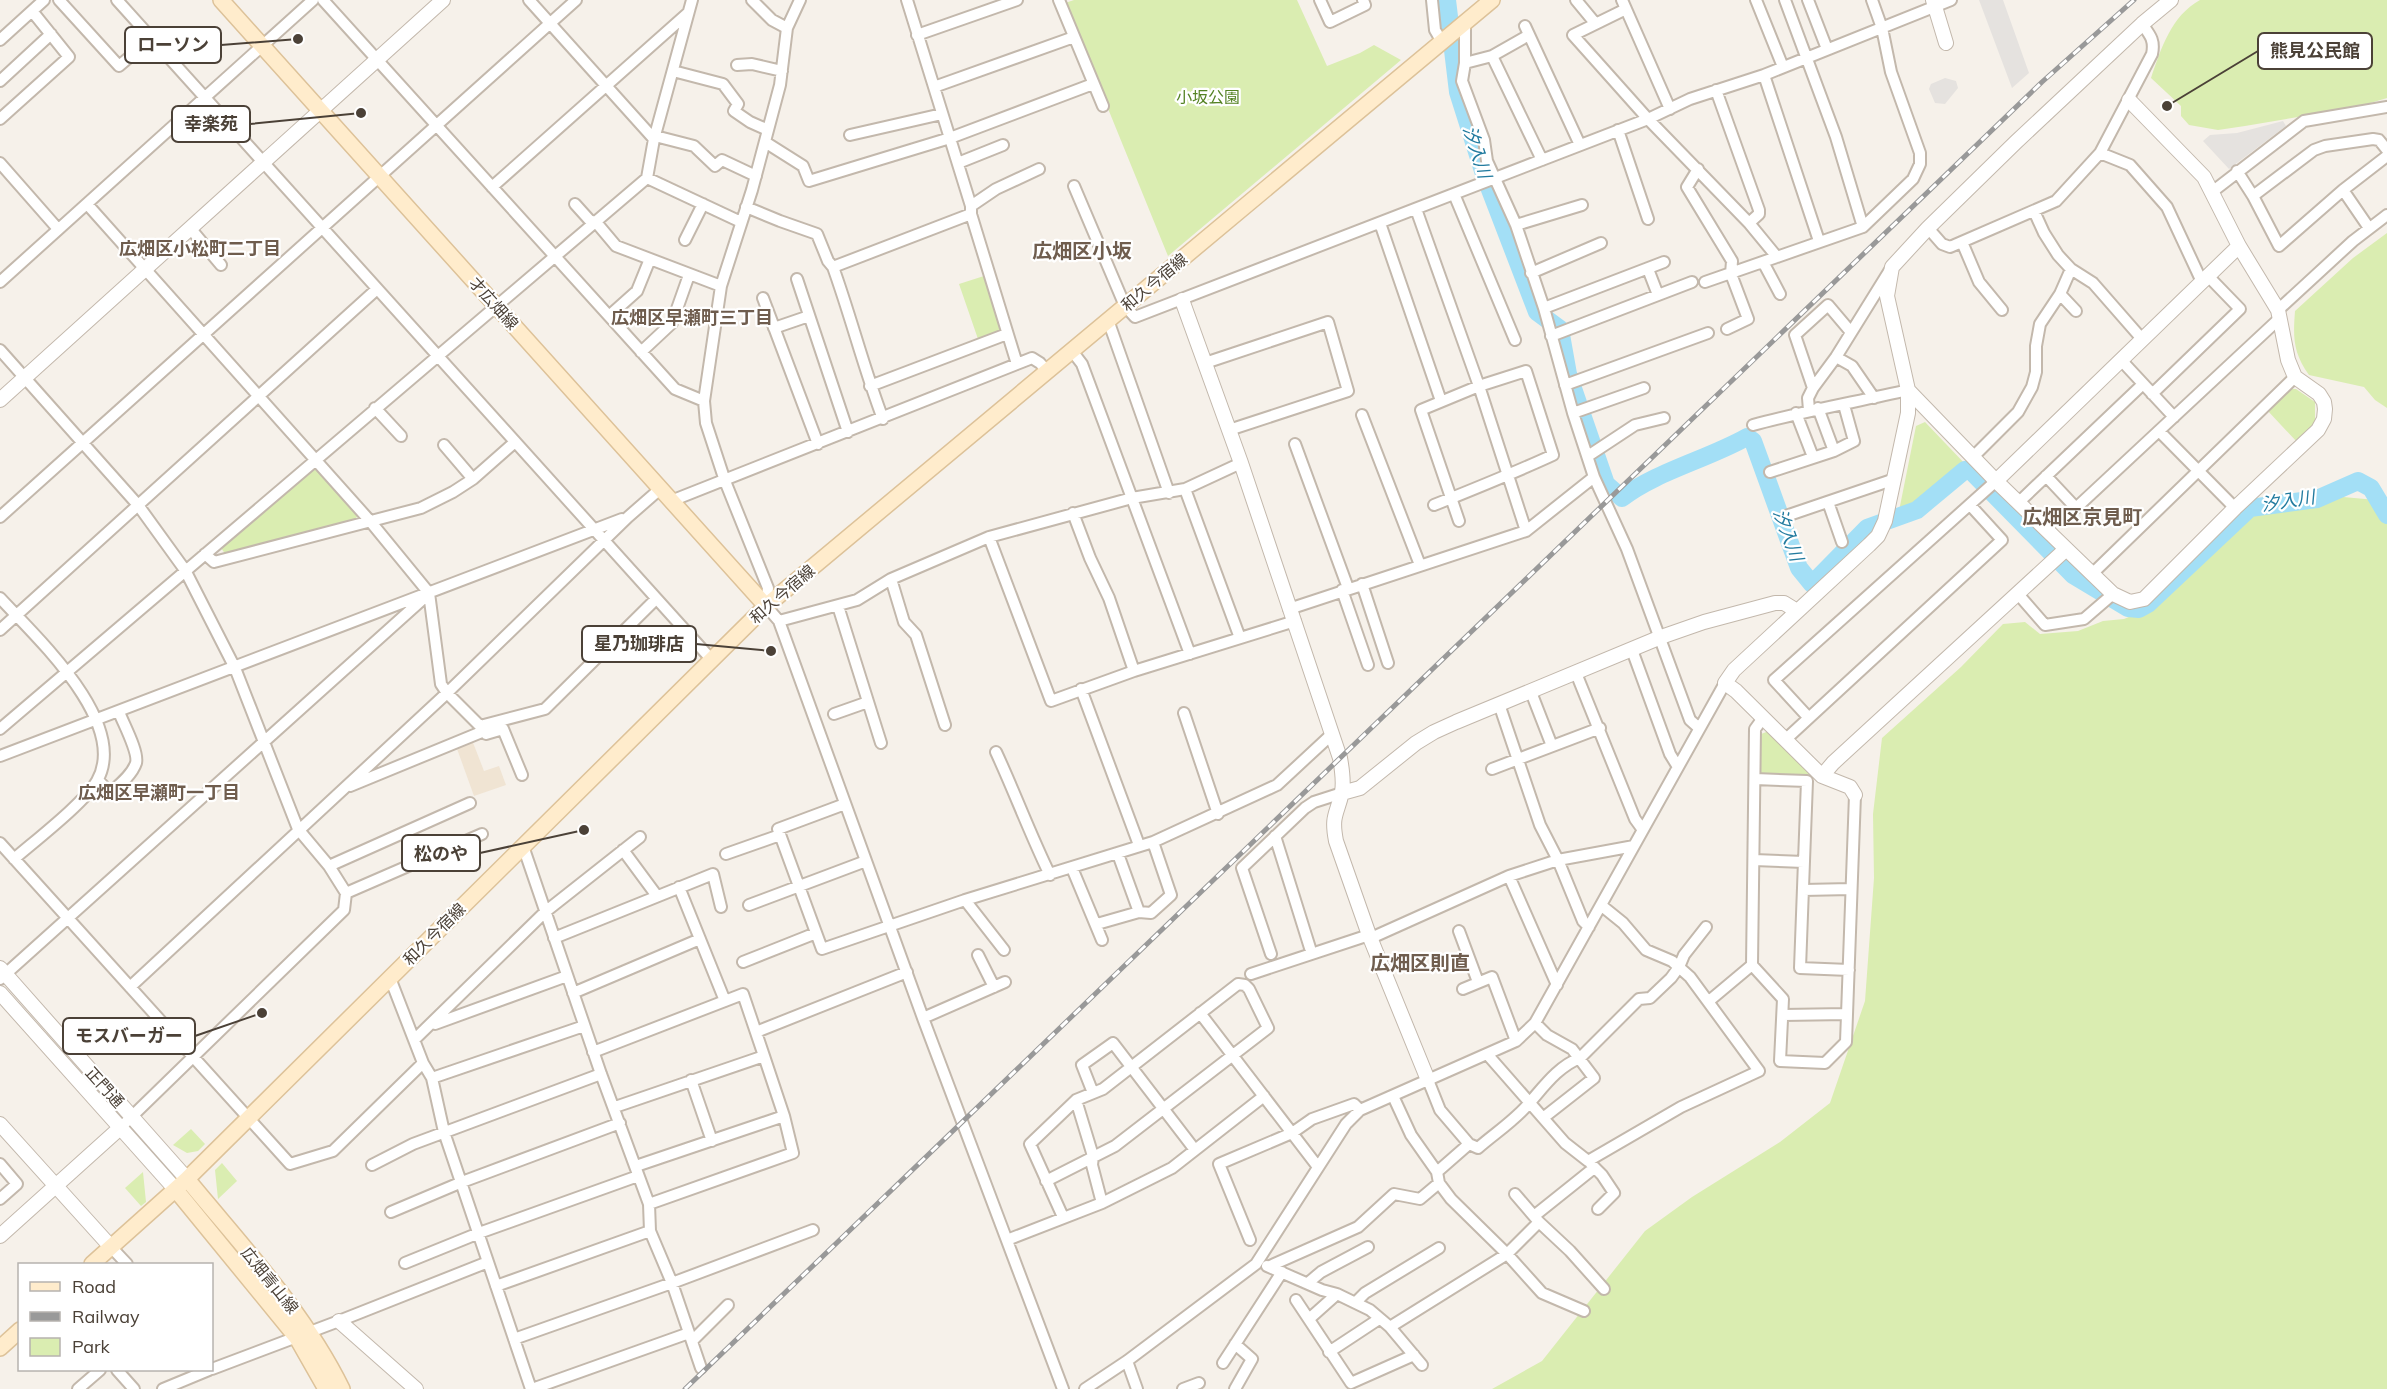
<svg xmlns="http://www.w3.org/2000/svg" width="2387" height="1389" font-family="Mulish,'Noto Sans JP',sans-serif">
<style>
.education{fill:#f0e4d3}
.green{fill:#daedb1}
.parking{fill:#e5e2df}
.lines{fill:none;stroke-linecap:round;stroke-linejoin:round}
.river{stroke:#a3dff6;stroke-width:18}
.minor-casing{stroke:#c3b8ac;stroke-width:14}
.tertiary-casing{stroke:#c3b8ac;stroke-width:16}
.secondary-casing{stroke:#ddc299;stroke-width:18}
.minor{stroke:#fff;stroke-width:10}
.tertiary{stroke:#fff;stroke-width:14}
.secondary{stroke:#ffeccc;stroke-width:15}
.rail-casing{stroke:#999;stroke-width:5}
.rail{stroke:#fff;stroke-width:3;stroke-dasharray:9;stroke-linecap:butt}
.labels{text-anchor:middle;stroke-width:4.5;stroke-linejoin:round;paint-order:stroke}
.park-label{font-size:16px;fill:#558324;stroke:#fff}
.street-label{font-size:16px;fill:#4b4137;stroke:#fff}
.water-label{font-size:18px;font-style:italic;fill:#227b9f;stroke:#fff}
.neighbourhood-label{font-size:18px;font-weight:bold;fill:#6f5d4e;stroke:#fff}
.quarter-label{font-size:20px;font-weight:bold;fill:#6f5d4e;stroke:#fff}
.leader{fill:none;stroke:#4b4137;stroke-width:2}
.callout-dot{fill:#4b4137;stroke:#fff;stroke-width:2}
.callout{fill:#fff;stroke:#4b4137;stroke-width:2}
.callout-label{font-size:18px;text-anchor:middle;font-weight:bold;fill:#4b4137}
</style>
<rect width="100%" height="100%" fill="#f6f1ea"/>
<path class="education" d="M472,740L484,771L499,766L506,785L474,796L456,746Z"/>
<path class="green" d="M1074,0H1297L1327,66L1360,53L1374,45L1401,60L1168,256L1065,3Z
M2200,0H2387V98L2357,107L2245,126L2218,130L2189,125L2181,116V106L2151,78C2161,49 2171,16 2200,0Z
M2387,233V408L2375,400L2364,387L2309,375C2293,352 2293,338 2295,311L2353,258Z
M984,276L1002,331L978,339L959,284Z
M2289,389H2296L2315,402V426L2297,442L2267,410Z
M1925,422L1968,467L1917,508L1898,516L1916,426Z
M313,469H317L358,515L355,520L226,555L221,548Z
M2343,497L2387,501V1389H1492L1542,1361L1645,1231L1692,1197L1780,1142L1830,1103L1865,1001L1874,878L1873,814L1882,738L1961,667L2003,624L2025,622L2040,634L2078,631L2103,621L2124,619L2153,607L2178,587L2230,532L2258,513Z
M1769,731L1812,774L1811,778L1764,777L1759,771L1761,734Z
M191,1129L205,1144L198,1151L187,1153L173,1145Z
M222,1163L237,1181L218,1199L215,1170Z
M143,1172L146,1202L141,1206L125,1188Z"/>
<path class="parking" d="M1979,0H2003L2029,73L2012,88Z
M1945,78L1956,81L1958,88L1945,104L1935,103L1929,89L1931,84Z
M2283,121L2286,126L2229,169L2203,141L2210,135L2237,133Z"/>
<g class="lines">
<path class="river" d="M1447,0L1458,92L1484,174L1537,312L1560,329L1568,374L1606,484L1622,498C1655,472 1708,459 1747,437L1753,441L1799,568L1812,584L1867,528L1917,510L1965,470L1969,469L2073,575L2128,608L2139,609L2148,604L2250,508L2317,499L2358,481L2371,488L2387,515"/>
<g class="minor-casing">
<path id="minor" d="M59,0L119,66L152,38
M117,0L711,659
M323,0L675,389L704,401
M529,0L654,139
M752,0L772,20L787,28
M800,0L787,28L780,85L752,190L721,286L704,401L706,423L725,481L768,588L766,606L779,621L923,1018L1063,1389
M907,0L971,206V214L1017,364
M1059,0L1103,106
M1320,0L1330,22L1365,5L1363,0
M1432,0L1435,30L1442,42
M1576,0L1595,23
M1622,0L1670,109
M1756,0L1783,67
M1785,0L1836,137L1863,227
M1808,0L1827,49
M1626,9L1573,35L1648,119L1749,223L1777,257
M1465,23V63L1462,81L1484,140L1487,161L1516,225L1544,308L1573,413L1594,477L1627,549L1690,720L1699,728
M1525,26L1580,145
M917,35L1017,0
M0,40L44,0
M1492,56L1542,160
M1465,63L1492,56L1529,35
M737,65L752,64L782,71
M673,71L723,84L738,104L734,111L750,122L768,130
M1764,75L1819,241
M0,81L51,34
M934,87L1074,37
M1716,90L1759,210V214L1749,223
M0,119L69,57L32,11
M1618,130L1648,219
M850,135L942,114
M655,136L694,146L715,166L722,160L756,176
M765,142L803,166L809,181L950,138L1093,84
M2100,153L2130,165L2167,207L2202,282
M0,163L58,229
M958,163L1003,145
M1698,169L1687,187L1732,261L1731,274L1748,319L1727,329
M2237,171L2253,196L2279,246L2343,190L2387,156
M647,178L741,222
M1074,186L1125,306L1135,317L1648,119L1690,99L1764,75L1951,0
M492,187L688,13
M2343,190L2369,228
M2212,192L2304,121L2387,107
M1454,194L1515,340
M2253,196L2314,150L2325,146L2373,139L2379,140L2387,150
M87,204L370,521L429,593L441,684L447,693L480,726L545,709L656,599
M575,204L593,224
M971,206L996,189L1039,169
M746,207L780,221L817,234L828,261L833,267
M1416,209L1479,386L1526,531
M2034,211L2044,233L2058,255L2071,269L2093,283L2142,339
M595,221L616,246L721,286
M1380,223L1441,401
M1516,225L1582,205
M190,228L221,265
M1928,228L1942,244L1950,247L2056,201L2100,153L2152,54C2155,40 2150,35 2142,24
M685,240L703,204
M1962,242L1979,282L2002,310
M1763,262L1780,294
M1648,269L1658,295
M1531,273L1601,243
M797,279L848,432
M0,282L313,0
M1705,282L1863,227L1913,179L1920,164V153L1891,72L1882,28L1872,0
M2060,294L2076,311
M763,298L818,444
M1544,308L1664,262
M2278,310L2353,241L2387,215
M609,316L637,291L650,259
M1108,320L1169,493
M774,328L809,316
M1551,336L1692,282
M0,350L138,505L185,570L235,668L298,829L329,866L346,893L344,910L120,1128
M1072,351L1082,364L1190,654
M641,352L672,323L689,275
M1836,357L1852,366L1874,398
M2121,360L2174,417
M1205,363L1328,322L1348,391L1229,430
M1565,385L1708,333
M870,386L1007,334
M1813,388L1795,335L1828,305L1850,331
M2152,394L2240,309L2208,276
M375,408L401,436
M1818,408L1834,451
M1809,410L1808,398L1813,388L1836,357L1890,270
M1573,413L1644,388
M1796,413L1813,457
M1362,415L1420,565
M883,419C864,369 851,317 833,267L971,214
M1753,425C1804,411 1856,402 1908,390
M2159,431L2235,508
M1295,444L1348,588
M444,445L473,479
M1588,456L1635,425L1664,418
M1973,457L2018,412L2032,387L2036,372V346L2040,324L2060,294L2071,269
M1770,472L1834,451L1854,441L1844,405
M2046,476L2076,508L2280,318
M1185,489L1240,638
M671,501L1032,358L1040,363L1047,371
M1828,502L1842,542
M2018,503L2143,384
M1434,505C1474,489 1514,473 1553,455L1526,371L1479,386L1421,410L1459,521
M1073,513L1090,558L1109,598L1134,671
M1786,516L1892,480
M0,517L576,0
M989,537L1051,701L1134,671L1295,621
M205,554L214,562L421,508L453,492L473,479L515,442
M2092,574L2295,377
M891,579L904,622L916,635L945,725
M1362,584L1388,663
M1342,590L1368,665
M2018,594L2045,625L2084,619L2113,594
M0,598C36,637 130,723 97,781C84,803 36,840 14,859
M838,606L881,743
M1289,609L1526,531L1594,477
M779,621L857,600L891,579L989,537L1132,498L1185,489L1241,463
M0,630L377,289
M1632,650L1670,754L1678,767
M1576,673L1635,819L1643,830
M1081,689L1139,845
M1531,692L1552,746
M1499,704L1540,825L1558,860L1583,921L1589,927
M1184,713L1218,814
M834,714L868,702
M1808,717L1774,680L1996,481
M1763,718L1755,729L1752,965L1783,999L1780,1061L1825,1063L1846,1042L1855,795
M480,726L486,734L503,729L522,775
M0,729L647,178L654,139L692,0
M1785,740L2002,540L1970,505
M996,752C1015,793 1030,834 1050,875
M0,756L622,519
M1492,769L1600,728
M1755,779L1807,781L1800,968L1849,970
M98,780L110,793C119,785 132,775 136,763C139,752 123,723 119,712
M350,786L484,731
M845,804L778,829L822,949L965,900L1153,842L1277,785L1331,735
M1275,836L1310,948
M0,843L290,1164L333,1151L423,1063
M523,846L601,1074L649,1204L650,1231L672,1283L701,1368
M623,850L657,896
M726,854L780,835
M1118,854L1139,912
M1754,860L1804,862
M329,866L470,803
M1072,868L1102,940
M1509,876L1557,985
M679,887L725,1001
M1803,890L1851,889
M346,893L482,834
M965,900L1004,950
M749,905L866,861
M1097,924L1139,912L1151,913L1171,895L1153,842
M1459,931L1478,982
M554,938L713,874L721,907
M1371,938L1509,876L1558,860L1634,846
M1271,954L1242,868L1305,808L1314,802L1342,793
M978,955L994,987
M743,962L816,933
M1251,974L1369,935
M390,978L423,1063L432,1078L444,1132L531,1389
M0,979L424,598
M130,987L447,693L628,517L660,489
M1463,989L1492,977L1516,1041
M573,993L700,939
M1709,1001L1752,965
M1200,1013L1318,1167
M1783,1015L1847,1014
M923,1018L1005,982
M1535,1023L1547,1035L1572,1049L1594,1078L1543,1118
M435,1024L567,976
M756,1032L907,972
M414,1040L545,912L640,837
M593,1052L743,994L764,1056L615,1107
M1487,1054L1565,1143L1588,1161L1681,1107L1759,1071L1690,977L1672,961L1646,950L1623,923L1602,906
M764,1056L784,1116
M432,1078L584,1026
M691,1080L712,1141
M1428,1080L1440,1110L1469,1144
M1093,1093L1082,1065L1113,1043L1195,1150
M1393,1096L1411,1135L1437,1172
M1076,1100L1093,1156L1092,1165L1102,1203
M0,1164L17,1184L0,1199
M1591,1164L1602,1175L1614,1193L1598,1209
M372,1165L413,1144L601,1074
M636,1166L784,1116L793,1153L649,1204
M1046,1181L1115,1146L1268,1028L1249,989L1245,985L1238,984L1103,1089L1076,1100L1030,1144L1063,1217
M1439,1183L1451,1199L1507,1254L1542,1293L1584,1311
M1515,1194L1539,1222L1570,1251L1604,1289
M391,1212L462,1182L620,1123
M1534,1216L1594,1168
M1007,1240L1102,1203L1172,1168L1264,1096
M1250,1240L1219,1164L1292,1133L1312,1119L1354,1104L1360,1110
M111,1247L127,1264
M405,1263L479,1233L638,1176
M1267,1266L1322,1290L1337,1294L1370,1310L1390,1327L1422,1365
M1270,1266L1358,1227L1394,1194L1420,1199L1439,1183L1437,1172L1469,1144L1478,1148C1495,1133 1517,1119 1531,1101C1545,1085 1559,1066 1580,1058L1639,999L1650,998L1671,978L1679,967L1684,955L1706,927
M1308,1283L1321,1272L1368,1247
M496,1286L650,1231
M1296,1300L1351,1383L1414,1355
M1356,1302L1365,1293L1439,1248
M1309,1319L1337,1294
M1390,1327L1507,1254L1539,1222
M514,1339L672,1283L813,1230
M692,1341L728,1305
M1329,1352L1379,1319
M1127,1361L1137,1389
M1223,1363L1282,1272
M212,1369L339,1321L488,1262
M117,1370L134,1389
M78,1389L100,1370
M163,1389L209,1370
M532,1389L689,1333
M1085,1389L1127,1361L1256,1264L1346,1124L1360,1110L1516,1041L1535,1023L1725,683
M1183,1389L1199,1383
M1235,1389L1252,1359L1235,1344"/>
</g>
<g class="tertiary-casing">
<path id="tertiary" d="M1933,0L1946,43
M1182,300L1241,463L1340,758C1342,769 1344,781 1342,792C1337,815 1331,815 1336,841L1369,935L1428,1080
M1908,390L1996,481L2113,594L2130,602L2144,599L2235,508L2318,430L2324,419L2325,409L2324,402L2319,394L2295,377L2288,360L2278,310L2239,246L2204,177L2129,100
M0,400L443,0
M1996,481L2239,246
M1822,776L1833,763L2065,550
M1342,793L1360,788L1416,743L1434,732L1456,722L1661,637L1704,622L1775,603H1784L1797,611
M1855,795L1850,787L1822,776L1736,691L1725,683L1734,670L1869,545L1878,536L1885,521L1908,413V390L1887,296L1892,267L1928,228L2016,142L2142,24L2171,0
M0,968L187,1179
M0,993L176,1190
M0,1124L111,1247
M0,1236L120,1128
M339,1321L416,1389"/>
</g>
<g class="secondary-casing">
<path id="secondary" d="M221,0L766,606
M187,1179C242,1246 303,1310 342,1389
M176,1190L297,1338L326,1389
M92,1264L187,1179L766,606L1492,0
M0,1348L20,1330"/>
</g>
<use href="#minor" class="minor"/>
<use href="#tertiary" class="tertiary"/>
<use href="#secondary" class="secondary"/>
<g class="rail-casing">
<path id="rail" d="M685,1389L2042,82L2134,0"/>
</g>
<use href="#rail" class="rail"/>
</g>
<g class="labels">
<g class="park-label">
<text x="1208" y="103">小坂公園</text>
</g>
<g class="street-label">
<text transform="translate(1154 282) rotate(-40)" y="6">和久今宿線</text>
<text transform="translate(494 303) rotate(48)" y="6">才広畑線</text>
<text transform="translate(782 594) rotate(-41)" y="6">和久今宿線</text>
<text transform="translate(434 934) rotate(-45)" y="6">和久今宿線</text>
<text transform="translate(105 1087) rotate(48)" y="6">正門通</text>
<text transform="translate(270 1280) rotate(51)" y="6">広畑青山線</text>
</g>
<g class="water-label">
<text transform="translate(1477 152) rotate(72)" y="6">汐入川</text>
<text transform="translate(2288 501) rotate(-9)" y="6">汐入川</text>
<text transform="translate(1788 535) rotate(70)" y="6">汐入川</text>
</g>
<g class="neighbourhood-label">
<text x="200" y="255">広畑区小松町二丁目</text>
<text x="692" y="324">広畑区早瀬町三丁目</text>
<text x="159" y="799">広畑区早瀬町一丁目</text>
</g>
<g class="quarter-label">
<text x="1082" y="258">広畑区小坂</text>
<text x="2082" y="524">広畑区京見町</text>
<text x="1420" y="970">広畑区則直</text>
</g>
</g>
<path class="leader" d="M298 39L221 45M2167 106L2258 51M361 113L250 124M771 651L696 644M584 830L480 853M262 1013L195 1036"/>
<g class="callout-dot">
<circle cx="298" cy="39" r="6"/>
<circle cx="2167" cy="106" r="6"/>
<circle cx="361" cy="113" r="6"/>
<circle cx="771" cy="651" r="6"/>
<circle cx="584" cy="830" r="6"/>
<circle cx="262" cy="1013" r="6"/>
</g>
<g class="callout">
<rect x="125" y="27" width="96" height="36" rx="6"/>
<rect x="2258" y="33" width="114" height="36" rx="6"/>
<rect x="172" y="106" width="78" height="36" rx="6"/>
<rect x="582" y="626" width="114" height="36" rx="6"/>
<rect x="402" y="835" width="78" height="36" rx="6"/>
<rect x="63" y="1018" width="132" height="36" rx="6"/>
</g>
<g class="callout-label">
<text x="173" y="51">ローソン</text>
<text x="2315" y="57">熊見公民館</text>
<text x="211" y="130">幸楽苑</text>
<text x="639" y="650">星乃珈琲店</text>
<text x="441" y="860">松のや</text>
<text x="129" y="1042">モスバーガー</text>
</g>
<rect x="18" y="1263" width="195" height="108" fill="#ffffff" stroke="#b7b3af" stroke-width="1.5"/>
<rect x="30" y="1282" width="30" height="9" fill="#ffeccc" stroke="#b7b3af" stroke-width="1.5"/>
<text x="72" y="1293" font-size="18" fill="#4b4137">Road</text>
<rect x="30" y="1312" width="30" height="9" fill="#999999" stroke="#b7b3af" stroke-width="1.5"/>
<text x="72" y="1323" font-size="18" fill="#4b4137">Railway</text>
<rect x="30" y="1338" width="30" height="18" fill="#daedb1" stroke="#b7b3af" stroke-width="1.5"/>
<text x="72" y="1353" font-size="18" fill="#4b4137">Park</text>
</svg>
